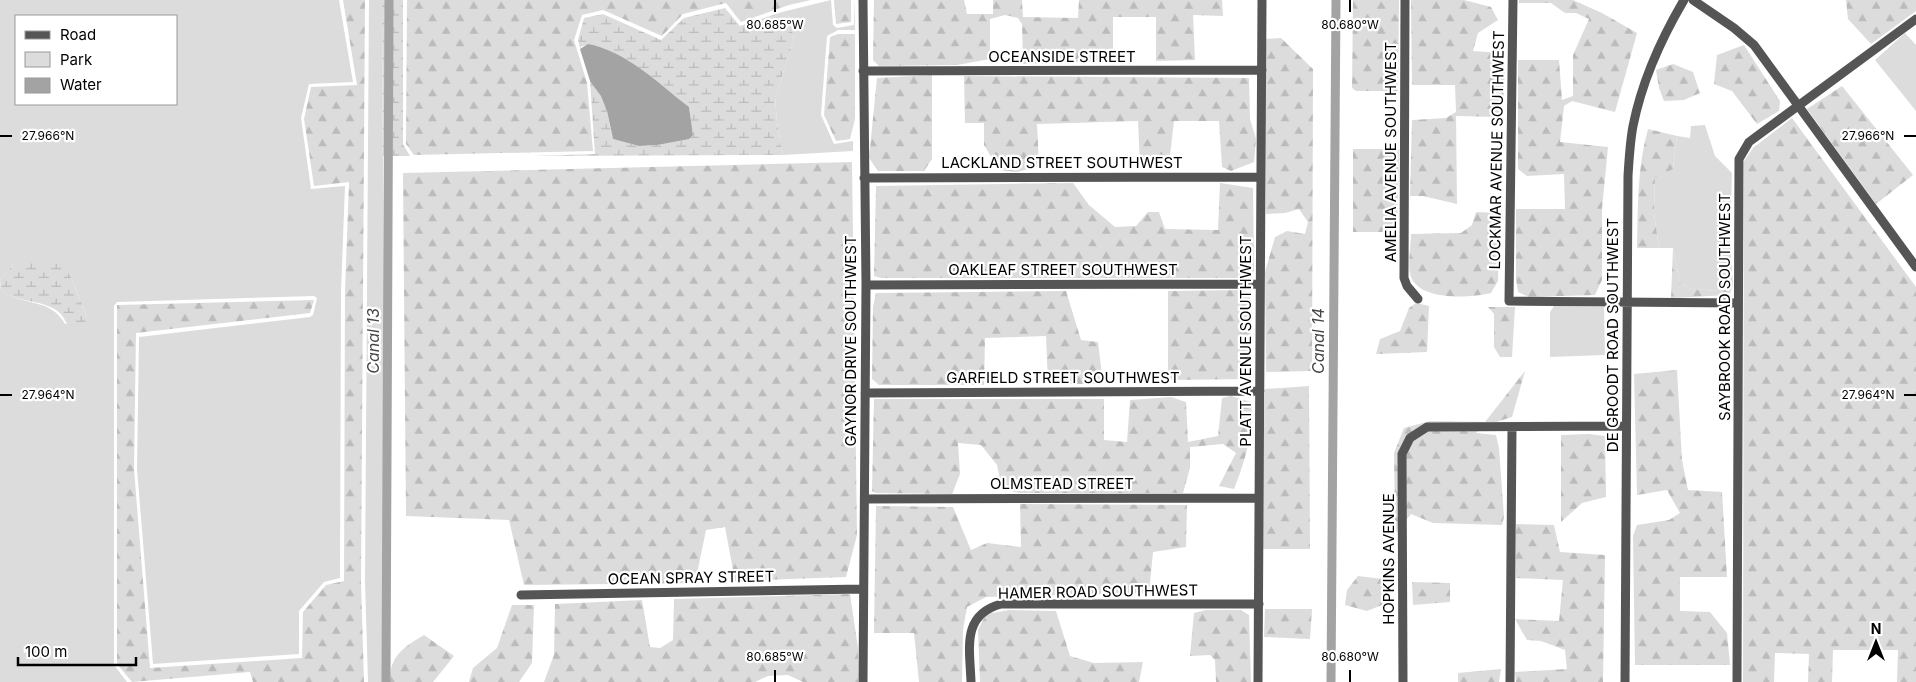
<svg xmlns="http://www.w3.org/2000/svg" width="1916" height="682" font-family="Inter,sans-serif">
<style>
.green{fill:#dcdcdc;fill-rule:evenodd}
.forest{fill:url(#forest-firs)}
.wetland{fill:url(#wetland-marsh)}
.water{fill:#a3a3a3}
.lines{fill:none;stroke-linecap:round;stroke-linejoin:round}
.canal{stroke:#a3a3a3;stroke-width:9}
.minor{stroke:#555;stroke-width:9}
.ticks{fill:none;stroke:#000;stroke-width:2}
.labels{text-anchor:middle;stroke-width:4.5;stroke-linejoin:round;paint-order:stroke}
.street-label{font-size:15px;fill:#000;stroke:#fff}
.water-label{font-size:16px;font-style:italic;fill:#444;stroke:#fff}
.ticks-label{font-size:12px;text-anchor:middle;fill:#000;stroke:#fff;stroke-width:4.5;stroke-linejoin:round;paint-order:stroke}
</style>
<defs>
<pattern id="forest-firs" width="22" height="20" patternUnits="userSpaceOnUse" patternTransform="scale(1.25)"><rect width="22" height="20" fill="#dcdcdc"/><path d="M5 1l3.5 6h-7zM16 11l3.5 6h-7z" fill="#bbb"/></pattern>
<pattern id="wetland-marsh" width="20" height="14" patternUnits="userSpaceOnUse" patternTransform="scale(1.25)"><rect width="20" height="14" fill="#dcdcdc"/><path d="M1 5h8M5 5V1M11 12h8M15 12V8" fill="none" stroke="#bbb"/></pattern>
</defs>
<rect width="100%" height="100%" fill="#fff"/>
<path class="green" d="M0,0H339L353,82L309,84L301,118L311,189L345,186L341,291L340,578L324,582L299,611V654L153,664L137,469L139,337L310,317L313,315L317,298L314,296L117,302L114,306V665L127,682H0V283L1,290C23,307 50,297 65,324L87,317L71,277L15,262L0,280ZM16,16H176V104H16Z
M369,0H382L386,682H368L365,581Z
M831,0L833,25L837,28L854,25L855,0V30H838L827,36L821,115L834,144L853,141V151L783,155L777,122L775,98L794,40L790,18L782,12Z
M1905,33L1916,45V111L1875,60Z
M1705,125L1715,156L1732,173L1730,240L1719,250V291L1691,289L1680,283L1673,248H1659L1654,213L1655,177L1673,169L1677,136L1690,138L1691,126Z
M1554,306L1604,307L1605,355L1550,357V312Z"/>
<path class="forest" d="M343,0H365L361,581L364,682H253L250,672L132,682L117,664V305L314,300L310,313L136,333L134,469L150,668L302,658L303,612L326,585L344,581L345,291L349,182L314,186L304,119L311,87L357,85Z
M407,0H811L789,5L741,22L726,3L683,14L662,36L603,10L582,15L574,40L587,83L593,151L414,155L406,144Z
M834,0H851V22L836,24Z
M874,0H964L967,14H993V0H1022L1023,17L1078,18L1079,0H1222L1223,16L1193,15L1195,60L1156,61V17H1113V55L1099,61L1023,64L1022,24L1018,18L1005,15L990,19V59L957,65L879,66L873,60Z
M1353,0H1399L1398,91H1356L1352,88Z
M1411,0H1464L1491,7L1498,20L1478,33L1473,51L1501,53L1505,70L1502,117L1456,116L1457,204L1423,196H1410L1412,120L1446,118L1456,112L1455,85H1412Z
M1519,0H1573L1602,13L1637,33L1615,112L1572,101L1564,106L1560,142L1608,147L1602,209V280L1595,295L1529,297L1518,292L1516,279V209H1565L1564,174L1527,176L1518,169V60H1559L1562,100L1573,96V55L1589,19L1576,13H1565L1551,3H1519Z
M1846,0H1916V11L1871,44L1848,19Z
M838,34H855V119L850,139L836,141L824,115L830,37Z
M1281,38L1313,69L1312,371L1266,372L1265,272L1275,237L1287,231L1305,234L1308,222L1299,209L1285,213L1266,214L1265,39Z
M1744,45L1780,101L1779,111L1757,124L1732,91L1714,84L1717,55Z
M1673,64L1693,72L1700,93L1684,100L1664,101L1659,88L1656,70Z
M932,75V159L924,171H878L869,158L877,78Z
M964,76L1249,78L1250,119L1256,139L1254,162L1231,171L1222,167L1219,121H1174L1169,164L1140,166L1138,121L1037,124L1039,166L1017,172L999,170L984,145V123H965Z
M1842,86L1913,175L1876,204L1807,109Z
M1792,118L1916,287V682H1897L1898,650H1833L1832,682H1808L1809,654L1775,653L1774,682H1743L1744,161L1753,148Z
M1648,129L1677,136L1673,169L1655,178L1654,213L1659,248H1637C1638,207 1637,168 1648,129Z
M1353,149H1399L1397,232H1353Z
M852,162L857,535L846,577L735,581L725,527L706,530L695,583L524,585L509,520L406,516L403,173Z
M1073,183L1089,205L1115,227L1136,226L1148,212H1159L1165,229L1218,230L1220,183L1253,188L1254,271L1241,278H881L874,276L876,186Z
M1476,212L1500,213L1498,281L1491,293C1469,298 1421,301 1411,277C1407,266 1411,246 1411,234L1461,233L1472,225Z
M1730,240L1733,286L1729,295L1671,298L1673,248L1680,283L1691,289L1719,291V250Z
M1244,290L1250,296L1251,379L1168,380V291Z
M1066,291L1081,340L1098,342L1103,384H1048L1046,336L985,338L984,385H879L872,379L873,307L876,293Z
M1416,303L1429,306L1427,352L1376,354L1380,339L1400,331L1409,308Z
M1488,307H1515L1512,357H1500L1494,347V314Z
M1677,370L1682,460L1688,490L1722,492L1727,577H1680V611L1710,612L1727,633L1730,665H1635L1633,536L1637,525L1669,520L1680,513L1667,490L1637,495L1634,374Z
M1525,371L1512,417L1496,422H1485L1476,433L1496,435L1499,448L1504,517L1502,525L1433,523L1411,514L1386,545L1395,529L1394,453L1404,428L1430,421L1485,422Z
M1309,386L1310,549H1261L1265,389Z
M1231,396L1251,402C1254,433 1245,461 1234,489L1219,486L1236,453L1223,444L1190,447V468L1183,493H1019L1002,489L997,465L981,445L958,443L960,474L952,494L876,493L872,491L874,399H1104V440L1127,442L1130,400L1171,397L1186,402L1188,442L1218,436L1222,398Z
M1589,434L1605,436L1606,497L1582,503L1561,522V435Z
M1020,504L1187,505L1186,547L1153,552L1149,593L986,597L967,607L963,630L962,682H919L914,633H874L876,506L953,507L971,550L987,543L1021,547Z
M1516,524L1554,525L1560,552L1605,555L1603,682H1516L1515,672L1567,669L1565,650L1541,641L1527,640L1515,619L1559,621L1563,580L1516,578Z
M1358,576L1383,579L1387,603L1367,611L1345,605L1347,590Z
M1412,582L1450,583V602L1413,605Z
M850,594L858,648V682H803L788,675L768,676L755,682H544L554,655L555,604L642,600L650,647L660,648L673,640L674,599Z
M512,605H534L532,663L519,682H469L473,668L497,648Z
M1265,609H1312L1310,639L1264,637Z
M1009,610L1056,611L1070,656L1094,663L1143,662L1139,682H980L978,630L986,614Z
M1206,610H1241L1249,615L1251,682H1216L1215,660L1210,655L1190,656L1194,613Z
M424,635L454,656L433,682H390C389,656 404,647 424,635Z
M1501,669L1499,682H1458V673Z"/>
<path class="wetland" d="M382,0H403V144L410,156H383Z
M725,8L740,26L782,12L790,18L794,40L775,98L777,122L783,155L533,156L595,154L590,81C607,92 608,121 613,139L639,146L657,145L693,135L689,107C672,94 599,31 580,48L578,40L584,18L603,14L661,40L684,18Z
M39,261L62,264L71,277L87,317L84,327C60,327 70,320 56,310C39,299 17,303 1,290L0,280L15,262Z"/>
<path class="water" d="M588,44C626,51 659,84 689,107L693,135L689,139L657,145L639,146L613,139L607,111L601,96L590,81L580,49Z"/>
<g class="lines">
<path class="canal" d="M386,682L389,0
M1331,682L1336,0"/>
<path class="minor" d="M863,0L866,285L863,682
M1405,0L1404,278L1407,286L1418,299
M1513,0L1509,301L1738,303
M1693,0L1734,28L1754,45L1916,267
M863,71L1262,70
M864,178L1261,177
M866,285L1260,284
M865,393L1260,391
M865,499L1259,498
M521,595L862,589
M971,682C970,649 961,615 1001,604H1259
M1258,682L1262,0
M1403,682L1402,454L1410,438L1427,427L1626,426
M1510,682L1512,427
M1625,682L1628,176C1629,159 1630,142 1633,126C1642,81 1661,39 1684,0
M1737,682L1739,159L1749,142L1916,19"/>
</g>
<path class="ticks" d="M775,0V12M1350,0V12M0,136H12M1904,136H1916M0,395H12M1904,395H1916M775,670V682M1350,670V682"/>
<g class="labels">
<g class="street-label">
<text x="1062" y="62">OCEANSIDE STREET</text>
<text transform="translate(1497 150) rotate(-89)" y="5">LOCKMAR AVENUE SOUTHWEST</text>
<text transform="translate(1391 152) rotate(-90)" y="5">AMELIA AVENUE SOUTHWEST</text>
<text x="1062" y="168">LACKLAND STREET SOUTHWEST</text>
<text x="1063" y="275">OAKLEAF STREET SOUTHWEST</text>
<text transform="translate(1725 307) rotate(-90)" y="5">SAYBROOK ROAD SOUTHWEST</text>
<text transform="translate(1613 335) rotate(-90)" y="5">DE GROODT ROAD SOUTHWEST</text>
<text transform="translate(851 341) rotate(-90)" y="5">GAYNOR DRIVE SOUTHWEST</text>
<text transform="translate(1246 341) rotate(-90)" y="5">PLATT AVENUE SOUTHWEST</text>
<text x="1063" y="383">GARFIELD STREET SOUTHWEST</text>
<text x="1062" y="489">OLMSTEAD STREET</text>
<text transform="translate(1389 559) rotate(-90)" y="5">HOPKINS AVENUE</text>
<text transform="translate(691 578) rotate(-1)" y="5">OCEAN SPRAY STREET</text>
<text transform="translate(1098 592) rotate(-1)" y="5">HAMER ROAD SOUTHWEST</text>
</g>
<g class="water-label">
<text transform="translate(373 341) rotate(-90)" y="6">Canal 13</text>
<text transform="translate(1318 341) rotate(-90)" y="6">Canal 14</text>
</g>
</g>
<g class="ticks-label">
<text x="775" y="29">80.685°W</text>
<text x="1350" y="29">80.680°W</text>
<text x="48" y="140">27.966°N</text>
<text x="1868" y="140">27.966°N</text>
<text x="48" y="399">27.964°N</text>
<text x="1868" y="399">27.964°N</text>
<text x="775" y="661">80.685°W</text>
<text x="1350" y="661">80.680°W</text>
</g>
<rect x="15" y="15" width="162" height="90" fill="#ffffff" stroke="#999999"/>
<rect x="25" y="31" width="25" height="8" fill="#555555" stroke="#999999"/>
<text x="60" y="40" font-size="15" fill="#000000">Road</text>
<rect x="25" y="52" width="25" height="15" fill="#dcdcdc" stroke="#999999"/>
<text x="60" y="65" font-size="15" fill="#000000">Park</text>
<rect x="25" y="78" width="25" height="15" fill="#a3a3a3" stroke="#999999"/>
<text x="60" y="90" font-size="15" fill="#000000">Water</text>
<g transform="translate(1876 642)" stroke="#ffffff" stroke-width="4" paint-order="stroke">
<path d="M0-4L9 19L0 12L-9 19Z" fill="#000000"/>
<text y="-8" font-size="14" font-weight="bold" text-anchor="middle" fill="#000000">N</text>
</g>
<path d="M18 657v8h118v-8" fill="none" stroke="#000000" stroke-width="2.5"/>
<text x="25" y="657" font-size="15" fill="#000000" stroke="#ffffff" stroke-width="4" paint-order="stroke">100 m</text>
</svg>
